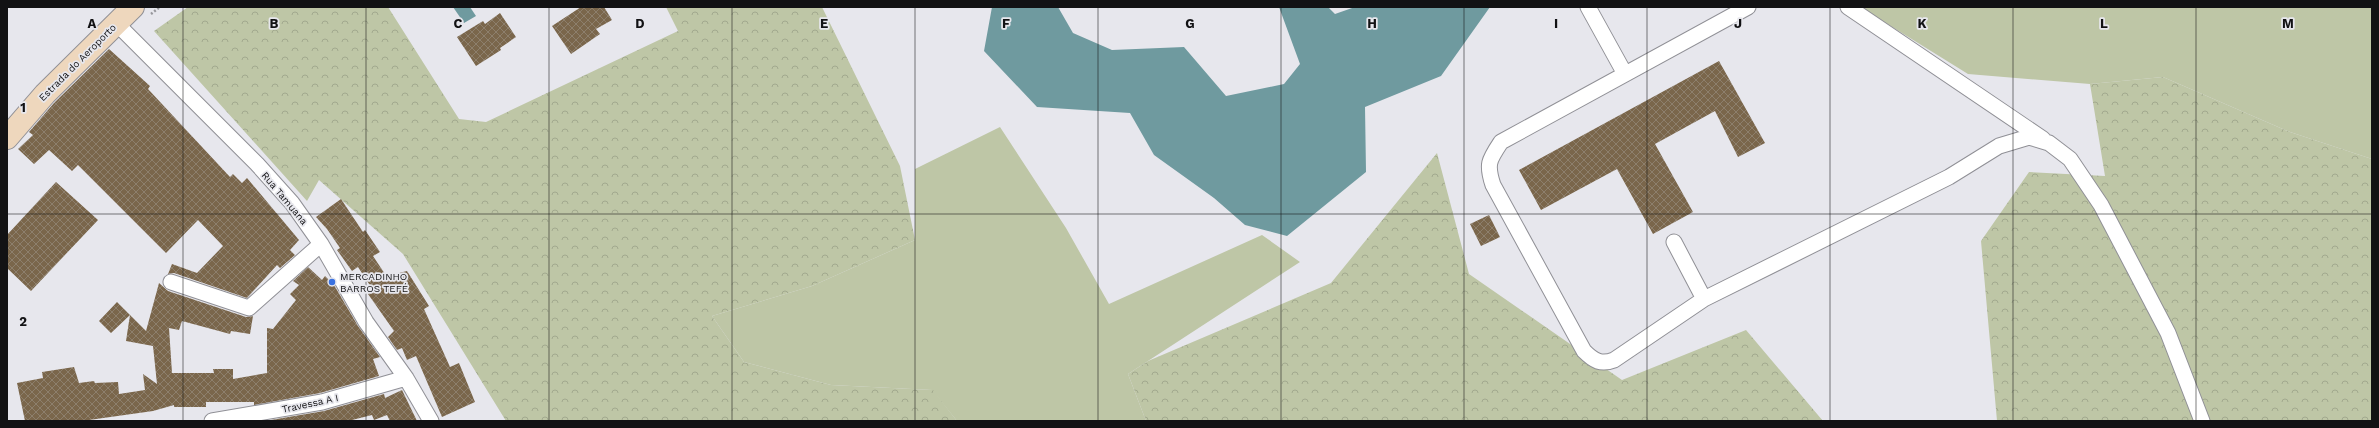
<svg xmlns="http://www.w3.org/2000/svg" width="2379" height="428" font-family="'Work Sans',sans-serif">
<style>
.green{fill:#bec6a6}
.forest{fill:url(#forest-crowns)}
.water{fill:#6f9a9f}
.building{fill:url(#building-cross-hatch)}
.lines{fill:none;stroke-linecap:round;stroke-linejoin:round}
.street-casing{stroke:#909096;stroke-width:17}
.secondary-casing{stroke:#909096;stroke-width:24}
.path{stroke:#97979c;stroke-width:2.5;stroke-dasharray:2 2;stroke-linecap:butt}
.street{stroke:#fff;stroke-width:15}
.secondary{stroke:#eed7bd;stroke-width:22}
.grid{fill:none;stroke:#121214;stroke-width:1;stroke-opacity:0.55}
.poi-dot{fill:#3a72e1;stroke:#e7e7ed;stroke-width:1.5}
.labels{text-anchor:middle;stroke-width:3.5;stroke-linejoin:round;paint-order:stroke}
.street-label{font-size:10px;fill:#121214;stroke:#e7e7ed}
.poi-label{font-size:10px;fill:#121214;stroke:#e7e7ed;text-anchor:start}
.grid-label{font-size:13px;text-anchor:middle;font-weight:bold;fill:#121214;stroke:#e7e7ed;stroke-width:3.5;stroke-linejoin:round;paint-order:stroke}
</style>
<defs>
<pattern id="forest-crowns" width="20" height="18" patternUnits="userSpaceOnUse"><rect width="20" height="18" fill="#bec6a6"/><path d="M2 6a3 3 0 1 1 6 0M12 15a3 3 0 1 1 6 0" fill="none" stroke="#a2a98e"/></pattern>
<pattern id="building-cross-hatch" width="8" height="8" patternUnits="userSpaceOnUse"><rect width="8" height="8" fill="#7a664b"/><path d="M0 0l8 8M0 8l8-8" fill="none" stroke="#8d7f6c"/></pattern>
</defs>
<rect width="100%" height="100%" fill="#e7e7ed"/>
<path class="green" d="M1860,7H2372V159L2290,132L2163,77L2090,84L1968,74Z
M1000,127L1066,228L1109,304L1262,235L1300,262L1128,374L1146,421H957L932,390L831,385L744,362L712,316L812,286L915,240V169Z"/>
<path class="forest" d="M188,7H388L459,119L486,122L678,31L666,7H822L900,166L915,240L812,286L712,316L744,362L831,385L933,390L957,421H506L403,254L319,180L307,201L154,31Z
M2163,77L2290,132L2372,159V421H1997L1981,241L2029,172L2105,176L2090,84Z
M1437,153L1469,274L1622,380L1746,330L1823,421H1146L1128,374L1148,361L1331,283Z"/>
<path class="water" d="M453,7H470L476,16L464,23Z
M992,7H1058L1073,33L1112,50L1184,47L1226,96L1284,84L1300,64L1279,7H1328L1335,14L1355,7H1490L1441,76L1365,107L1366,172L1287,236L1245,225L1214,198L1154,155L1130,113L1037,107L984,51Z"/>
<path class="building" d="M581,7H604L612,20L596,29L600,34L571,54L552,26Z
M500,13L516,37L500,48L501,50L476,66L457,37L483,21L485,24Z
M109,49L150,86L148,89L230,177L233,174L242,183L247,178L299,240L290,250L295,255L280,268L277,265L247,298L174,273L168,274L172,264L197,273L223,246L198,220L166,253L78,165L72,171L49,150L34,164L18,149L33,135L29,132L54,103Z
M1719,61L1765,143L1738,157L1715,111L1655,144L1693,212L1653,234L1617,169L1541,210L1519,170Z
M56,182L98,220L31,291L7,268V235Z
M341,199L363,232L365,230L380,252L373,256L389,280L399,273L407,271L429,306L424,309L450,367L459,363L475,402L442,417L416,356L407,360L402,348L397,350L388,337L394,331L368,294L373,290L358,267L352,271L337,250L340,248L327,229L316,217Z
M1489,215L1500,237L1481,246L1470,224Z
M308,267L322,280L325,276L334,285L358,326L380,357L373,359L379,376L320,393L254,405V402H206V407H174V405L153,411L82,421H25L17,383L43,378L42,372L74,367L79,383L94,381L95,383L118,382L119,394L145,390L143,374L157,384L153,346L126,341L130,315L146,331L159,283L168,291L246,317L253,316L250,334L231,331L230,334L182,321L179,330L169,328L172,373H214L213,369H233V379L267,373V328L273,329L296,300L290,294L299,285L293,281Z
M117,302L130,315L111,333L99,321Z
M402,390L417,421H390L387,415L374,420L372,415L348,421H265L324,411L384,394L385,398Z"/>
<g class="lines">
<g class="street-casing">
<path id="street" d="M1588,7L1625,74
M1748,7L1501,142C1489,160 1486,164 1493,185L1584,351C1594,361 1601,365 1614,360L1704,299L1949,177L1999,146L2029,137L2049,143L2070,159L2101,205L2168,333L2202,421
M1848,7L2043,139
M116,23L257,164L292,203L321,244L366,322L406,378L431,421
M1674,242L1704,299
M171,282L249,308L321,244
M212,421L322,402L406,378"/>
</g>
<g class="secondary-casing">
<path id="secondary" d="M7,138L45,94L133,7"/>
</g>
<path class="path" d="M151,14L160,7"/>
<use href="#street" class="street"/>
<use href="#secondary" class="secondary"/>
</g>
<path class="grid" d="M183,7V421M366,7V421M549,7V421M732,7V421M915,7V421M1098,7V421M1281,7V421M1464,7V421M1647,7V421M1830,7V421M2013,7V421M2196,7V421M7,214H2372"/>
<circle class="poi-dot" cx="332" cy="282" r="4"/>
<g class="labels">
<g class="street-label">
<text transform="translate(77 62) rotate(-45)" y="4">Estrada do Aeroporto</text>
<text transform="translate(285 198) rotate(50)" y="4">Rua Tamuana</text>
<text transform="translate(310 403) rotate(-12)" y="4">Travessa A I</text>
</g>
<g class="poi-label">
<text x="340" y="280">MERCADINHO<tspan x="340" dy="12">BARROS TEFÉ</tspan></text>
</g>
</g>
<g class="grid-label">
<text x="92" y="28">A</text>
<text x="274" y="28">B</text>
<text x="458" y="28">C</text>
<text x="640" y="28">D</text>
<text x="824" y="28">E</text>
<text x="1006" y="28">F</text>
<text x="1190" y="28">G</text>
<text x="1372" y="28">H</text>
<text x="1556" y="28">I</text>
<text x="1738" y="28">J</text>
<text x="1922" y="28">K</text>
<text x="2104" y="28">L</text>
<text x="2288" y="28">M</text>
<text x="23" y="112">1</text>
<text x="23" y="326">2</text>
</g>
<rect width="2379" height="428" fill="none" stroke="#121214" stroke-width="16"/>
</svg>
